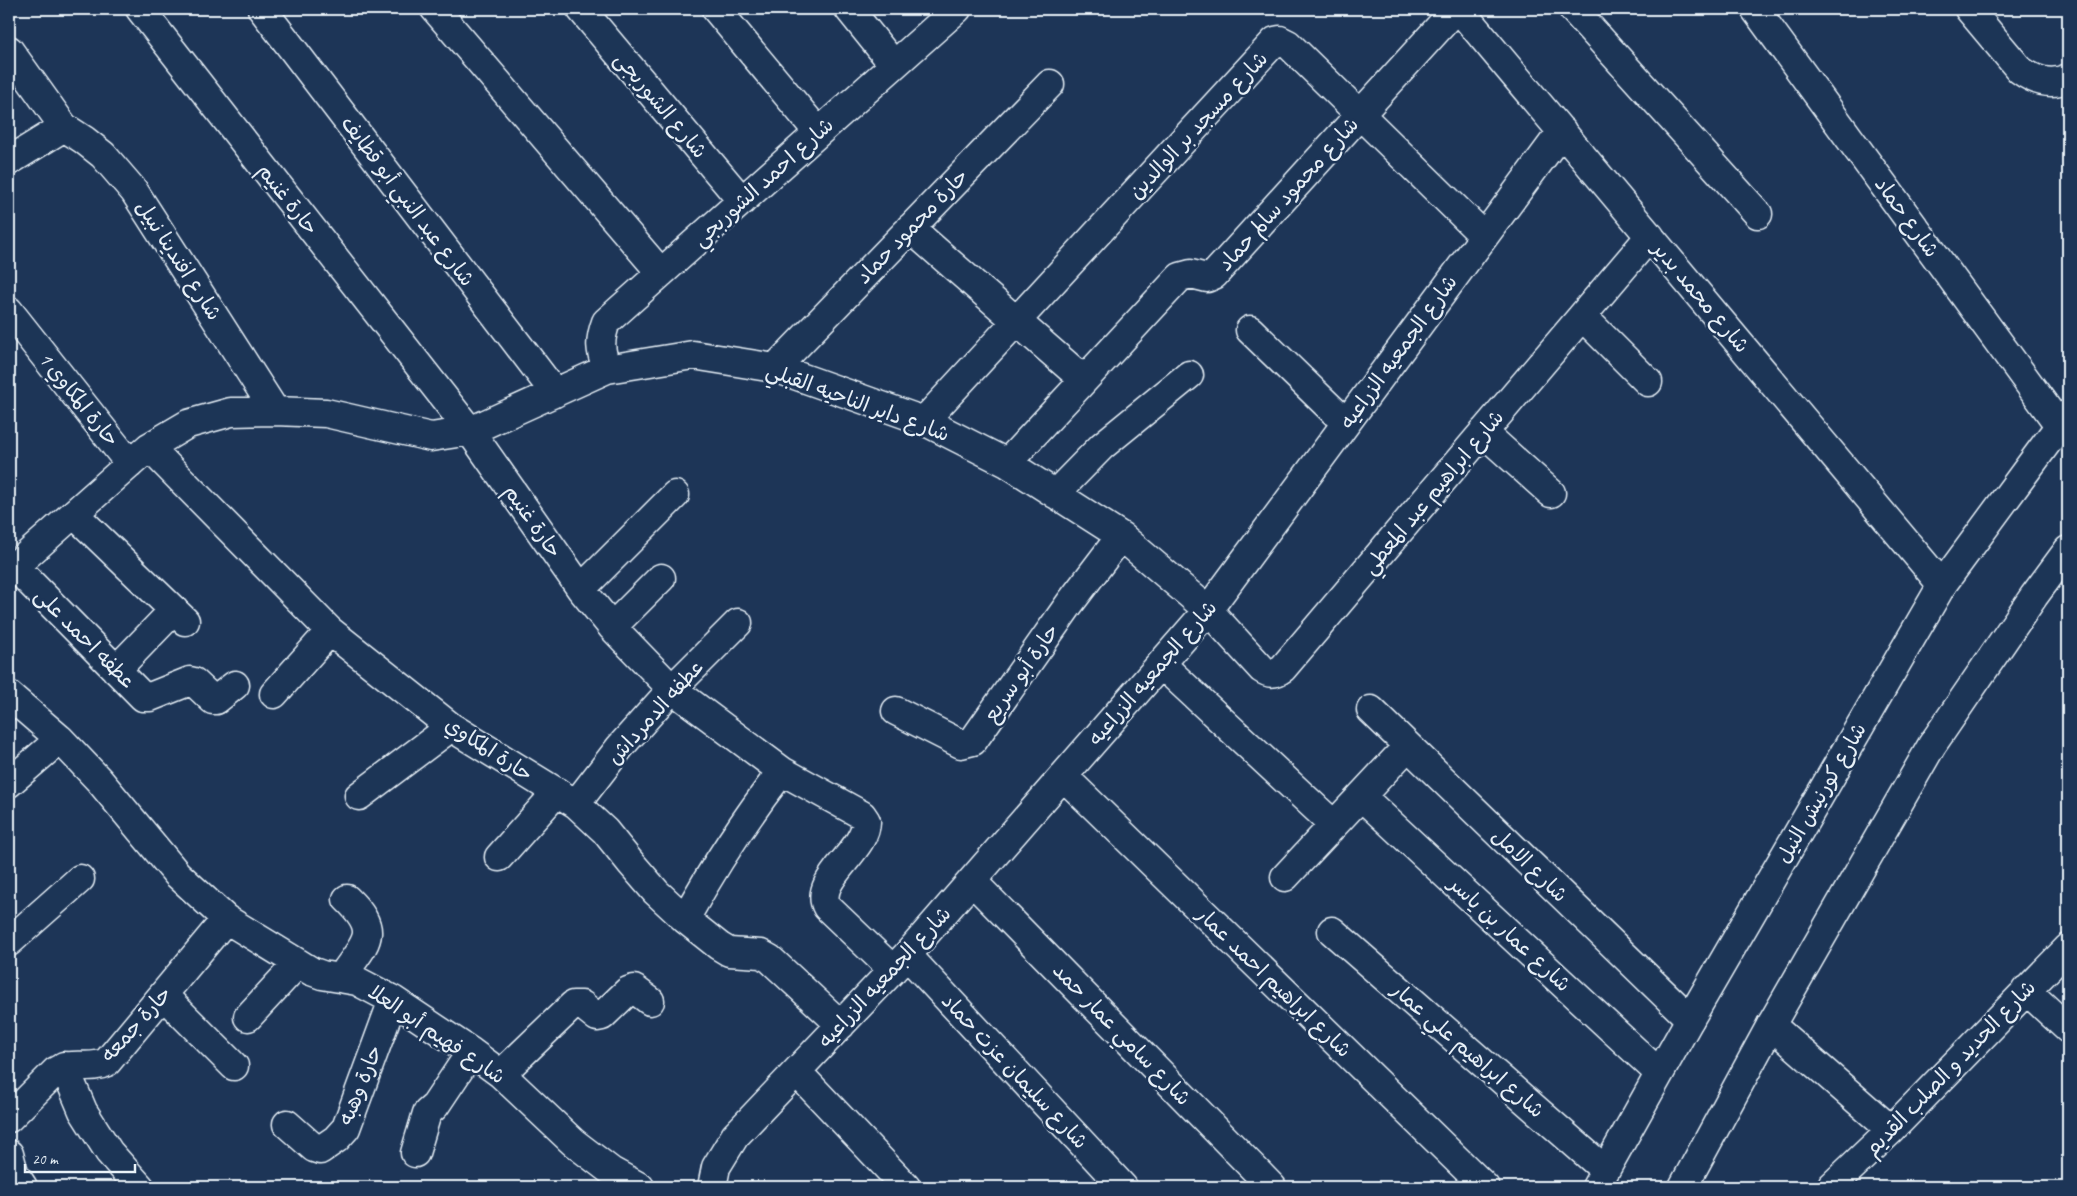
<svg xmlns="http://www.w3.org/2000/svg" width="2077" height="1196" font-family="Caveat,'Playpen Sans Arabic',sans-serif">
<style>
.lines{fill:none;stroke-linecap:round;stroke-linejoin:round}
.minor-casing{stroke:#e8f1f8;stroke-width:31}
.trunk-casing{stroke:#e8f1f8;stroke-width:31}
.minor{stroke:#1d3557;stroke-width:28}
.trunk{stroke:#1d3557;stroke-width:28}
.labels{text-anchor:middle;stroke-width:5;stroke-linejoin:round;paint-order:stroke}
.street-label{font-size:21px;fill:#e8f1f8;stroke:#1d3557}
</style>
<rect width="100%" height="100%" fill="#1d3557"/>
<filter id="ink" filterUnits="userSpaceOnUse"><feTurbulence type="fractalNoise" baseFrequency=".02" numOctaves="2"/><feDisplacementMap in="SourceGraphic" scale="10" xChannelSelector="R" yChannelSelector="G"/><feConvolveMatrix kernelMatrix="1 2 1 2 8 2 1 2 1" color-interpolation-filters="sRGB"/></filter>
<g filter="url(#ink)">
<g class="lines">
<g class="minor-casing">
<path id="minor" d="M140,9L470,431L581,589L612,627L672,689L782,771L862,815L866,821C867,850 812,880 827,907L893,970
M262,9L555,393
M435,9L661,273
M581,9L742,201
M716,9L818,132
M849,9L894,65
M1459,9L1942,585
M1573,9L1758,214
M1755,9L2059,425
M1969,9L2020,70C2035,81 2051,86 2068,78
M9,50L64,127L84,140L103,155L134,191L275,411
M9,161L64,127
M910,228L1084,380
M9,311L130,464
M1582,316L1648,382
M1250,330L1346,423
M775,368L1050,84
M607,369C600,350 599,341 606,322L957,9
M924,421L1275,41L1280,40L1288,44L1484,236
M1483,432L1551,493
M149,447L330,631L451,727L576,804L605,831L630,862L656,892L685,919L719,946L729,952L761,954L770,959L841,1025
M1007,463L1180,277L1191,274L1207,278L1214,275L1456,9
M1055,494L1102,446L1189,375
M74,514L185,621
M14,566L143,697H150L190,681L194,682L213,700H216L235,685
M9,571L149,447L188,424L231,412L275,411L326,413L431,437L470,431L607,369L693,355L775,368L924,421L1007,463L1121,536L1208,610L1262,669C1269,674 1275,674 1283,668L1650,236
M581,589L675,495
M612,627L661,578
M1161,664L1334,825
M116,670L174,610
M274,694L330,631
M9,695L60,739L99,780L177,874L226,919L311,971L322,975L357,981L393,1000L471,1052L501,1074L573,1142L611,1171L640,1187
M1371,710L1690,1019
M896,711L961,744L973,741L1070,603L1121,536
M1063,776L1485,1187
M9,783L60,739
M359,796L451,727
M1361,796L1659,1073
M576,804L620,747L672,689L738,623
M499,857L557,792
M1285,877L1408,746
M972,881L1272,1187
M685,919C715,864 744,820 782,771
M1332,931L1605,1170
M9,942L80,879
M907,955L1123,1187
M341,978C364,943 383,934 347,899
M2026,990L2068,1029
M163,995L234,1066
M248,1017L298,963
M1771,1025L1891,1130
M64,1066L83,1111L109,1152L140,1187
M797,1072L906,1187
M501,1074L573,1005H582L597,1017L602,1016L628,991L634,989L650,1001
M9,1118L56,1071C74,1060 88,1071 107,1062L226,919
M287,1124L314,1148L320,1150L336,1139L346,1128L393,1000
M415,1153L427,1113L435,1106L471,1052
M9,1154L14,1173L23,1187
M712,1187L716,1167L735,1136L907,955L1208,610L1562,131
M1831,1187L1891,1130L2068,948"/>
</g>
<g class="trunk-casing">
<path id="trunk" d="M1596,1187L1690,1019L1942,585L2068,414
M1683,1187L1771,1025L1932,745L2034,596L2068,550"/>
</g>
<use href="#minor" class="minor"/>
<use href="#trunk" class="trunk"/>
</g>
</g>
<g class="labels">
<g class="street-label">
<text transform="translate(661 105) rotate(50)" y="7">شارع الشوربجى</text>
<text transform="translate(1198 125) rotate(-47)" y="7">شارع مسجد بر الوالدين</text>
<text transform="translate(763 182) rotate(-42)" y="7">شارع احمد الشوربجي</text>
<text transform="translate(1288 194) rotate(-48)" y="7">شارع محمود سالم حماد</text>
<text transform="translate(288 199) rotate(52)" y="7">حارة غنيم</text>
<text transform="translate(408 201) rotate(53)" y="7">شارع عبد النبي أبو قطايف</text>
<text transform="translate(1907 217) rotate(54)" y="7">شارع حماد</text>
<text transform="translate(912 226) rotate(-46)" y="7">حارة محمود حماد</text>
<text transform="translate(179 260) rotate(57)" y="7">شارع افندينا نبيل</text>
<text transform="translate(1701 297) rotate(50)" y="7">شارع محمد بدير</text>
<text transform="translate(1398 352) rotate(-54)" y="7">شارع الجمعيه الزراعيه</text>
<text transform="translate(79 399) rotate(51)" y="7">حارة المكاوي 1</text>
<text transform="translate(858 402) rotate(20)" y="7">شارع داير الناحيه القبلي</text>
<text transform="translate(1433 492) rotate(-50)" y="7">شارع ابراهيم عبد المعطي</text>
<text transform="translate(533 521) rotate(55)" y="7">حارة غنيم</text>
<text transform="translate(85 638) rotate(45)" y="7">عطفه احمد على</text>
<text transform="translate(1021 673) rotate(-55)" y="7">حارة أبو سريع</text>
<text transform="translate(1152 673) rotate(-49)" y="7">شارع الجمعيه الزراعيه</text>
<text transform="translate(655 712) rotate(-48)" y="7">عطفه الدمرداش</text>
<text transform="translate(489 749) rotate(33)" y="7">حارة المكاوي</text>
<text transform="translate(1821 793) rotate(-60)" y="7">شارع كورنيش النيل</text>
<text transform="translate(1530 865) rotate(44)" y="7">شارع الامل</text>
<text transform="translate(1510 934) rotate(43)" y="7">شارع عمار بن ياسر</text>
<text transform="translate(884 977) rotate(-47)" y="7">شارع الجمعيه الزراعيه</text>
<text transform="translate(1274 982) rotate(44)" y="7">شارع ابراهيم احمد عمار</text>
<text transform="translate(136 1024) rotate(-48)" y="7">حارة جمعه</text>
<text transform="translate(437 1034) rotate(34)" y="7">شارع فهيم أبو العلا</text>
<text transform="translate(1122 1034) rotate(46)" y="7">شارع سامي عمار حمد</text>
<text transform="translate(1468 1050) rotate(41)" y="7">شارع ابراهيم علي عمار</text>
<text transform="translate(1950 1068) rotate(-46)" y="7">شارع الحديد و الصلب القديم</text>
<text transform="translate(1015 1071) rotate(47)" y="7">شارع سليمان عزت حماد</text>
<text transform="translate(360 1085) rotate(-68)" y="7">حارة وهبه</text>
</g>
</g>
<rect width="2077" height="1196" fill="none" stroke="#1d3557" stroke-width="30"/>
<rect x="15" y="15" width="2047" height="1166" fill="none" stroke="#e8f1f8" stroke-width="2" filter="url(#ink)"/>
<path d="M25 1164v8h110v-8" fill="none" stroke="#e8f1f8" stroke-width="2.5"/>
<text x="32" y="1164" font-size="15" fill="#e8f1f8" stroke="#1d3557" stroke-width="4" paint-order="stroke">20 m</text>
</svg>
